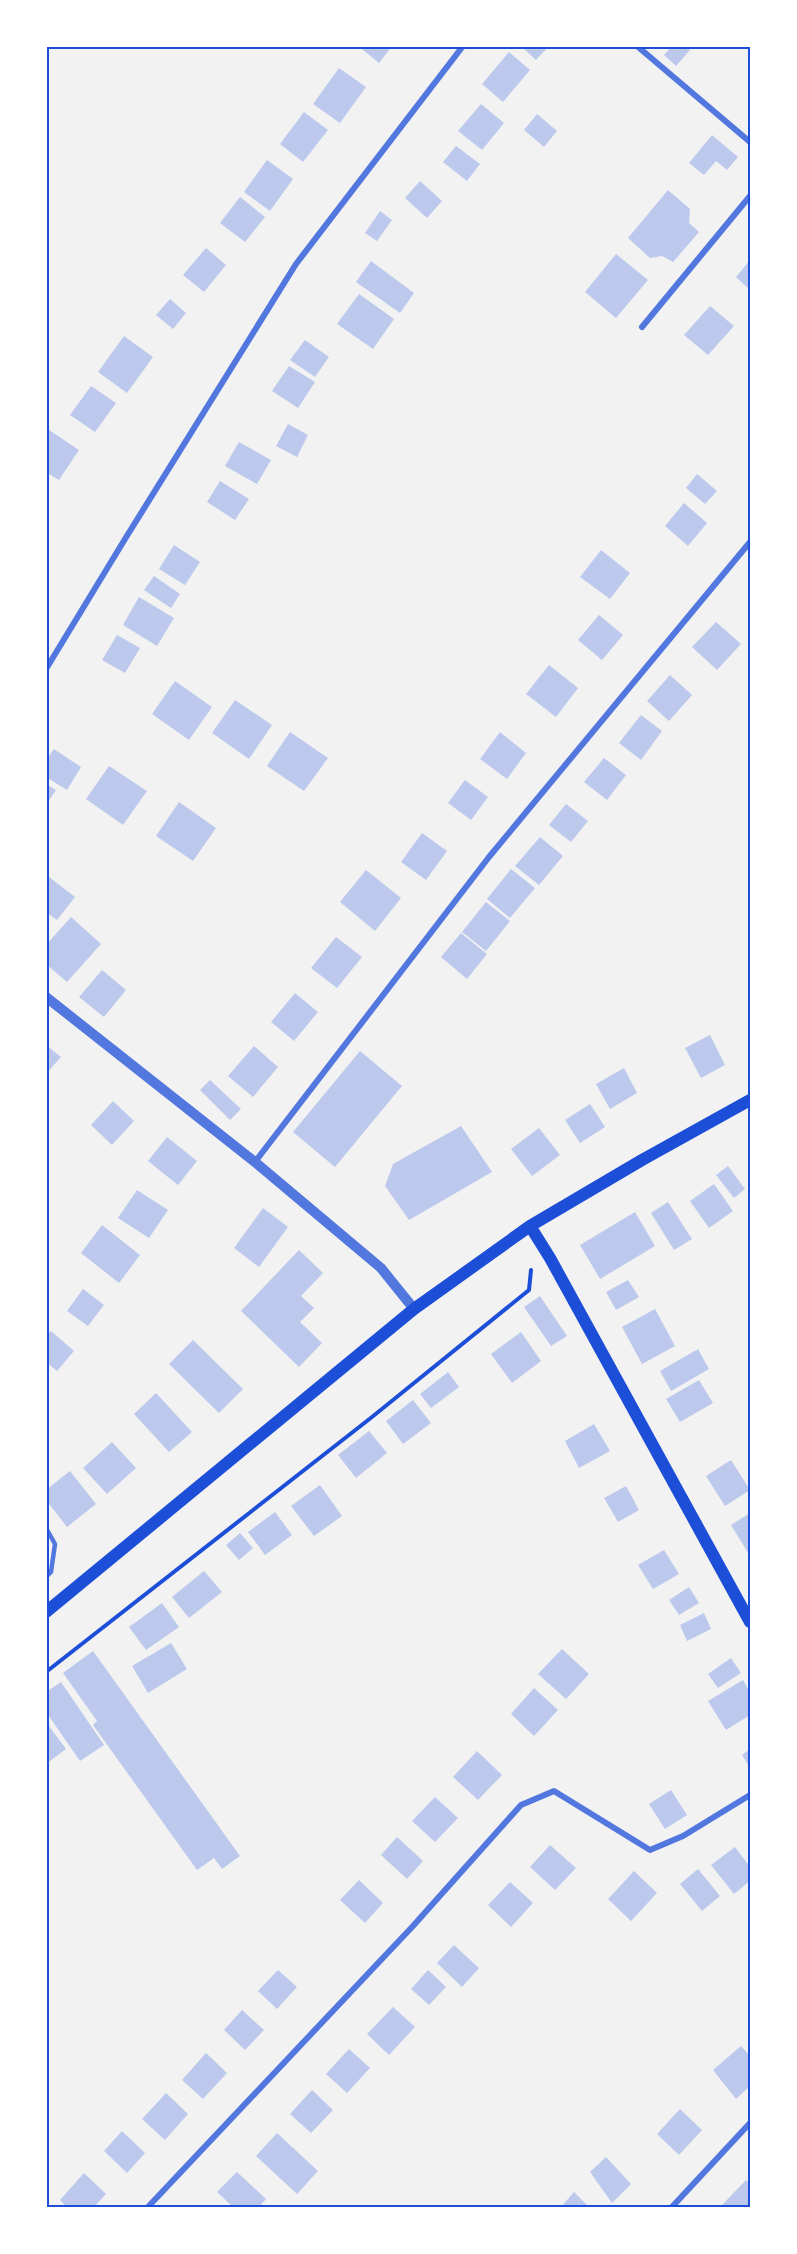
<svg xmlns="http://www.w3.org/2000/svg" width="797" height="2254" font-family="'Alegreya Sans',sans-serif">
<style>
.building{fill:#bdc9ec}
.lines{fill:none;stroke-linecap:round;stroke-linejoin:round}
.path{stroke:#1d4ed8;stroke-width:4}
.service{stroke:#5277de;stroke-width:4.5}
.minor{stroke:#5277de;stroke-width:6}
.tertiary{stroke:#5277de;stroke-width:10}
.secondary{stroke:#1d4ed8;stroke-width:12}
.neatline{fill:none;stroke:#1d4ed8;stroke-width:2}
</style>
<rect width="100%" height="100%" fill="#f2f2f2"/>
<path class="building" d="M358,46H392L379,63Z
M521,46H549L536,60Z
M672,46H686L690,50L676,66L664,55Z
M509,52L530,70L503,102L482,84Z
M339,68L366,87L340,123L313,104Z
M481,104L504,123L482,150L458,131Z
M304,112L328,130L303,162L280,144Z
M537,114L557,131L544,147L524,130Z
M712,135L738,157L727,170L716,161L704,175L689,163Z
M456,146L480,164L467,181L443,162Z
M267,160L293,179L270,211L244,192Z
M420,181L442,201L427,218L405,198Z
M668,190L690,209L689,223L699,232L673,262L662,256L650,258L628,238Z
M240,197L265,217L245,242L220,223Z
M380,211L392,220L377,241L365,233Z
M206,248L226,265L204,292L183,275Z
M616,254L648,280L616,318L585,292Z
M750,260V290L736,277Z
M371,261L414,293L400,313L356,282Z
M359,294L394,319L373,349L337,324Z
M170,299L186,313L173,329L156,315Z
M710,306L734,326L708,355L684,335Z
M124,336L153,357L127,393L98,372Z
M305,340L329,357L315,377L290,360Z
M289,366L315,382L298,408L272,391Z
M91,386L116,403L95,432L70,415Z
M288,424L308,435L297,457L276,446Z
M46,428L79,450L59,480L46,472Z
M239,442L271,460L257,484L225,466Z
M697,474L717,491L705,504L686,488Z
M220,481L249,499L235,520L207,502Z
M684,503L707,523L688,546L665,526Z
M174,545L200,562L185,585L159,569Z
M601,550L630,573L610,599L580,577Z
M154,576L180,594L171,608L144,590Z
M139,597L174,618L157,646L123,625Z
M599,615L623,635L602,660L578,640Z
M716,622L741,644L717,670L692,647Z
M117,635L140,648L125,673L102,660Z
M549,665L578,688L556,717L526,694Z
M670,675L692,695L669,721L647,701Z
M175,681L212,707L189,740L152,714Z
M235,700L272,725L249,759L212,733Z
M641,715L662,731L641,760L619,743Z
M290,732L328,758L304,791L267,766Z
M500,732L526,753L507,779L480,759Z
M54,749L81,767L67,790L46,777V760Z
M604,758L626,775L607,800L584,782Z
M109,766L147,791L123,825L86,799Z
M465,780L488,797L471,820L448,803Z
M46,784L56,790L46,805Z
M179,802L216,828L193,861L156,836Z
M566,804L588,821L571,842L549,825Z
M422,833L447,851L426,880L401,862Z
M540,837L563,856L539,885L515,866Z
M511,869L535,888L510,918L487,899Z
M366,870L401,898L375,931L340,902Z
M49,877L75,897L57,920L46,912V880Z
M486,902L510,921L486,951L462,932Z
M71,917L101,944L67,982L46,964V945Z
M461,933L487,954L467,979L441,957Z
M336,937L362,957L337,988L311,968Z
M102,970L126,990L104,1017L79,997Z
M295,993L318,1012L294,1041L271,1022Z
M710,1035L725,1065L701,1078L685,1048Z
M46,1045L61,1057L46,1074Z
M254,1046L278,1067L253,1097L228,1076Z
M360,1051L402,1086L335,1167L293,1132Z
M624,1068L637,1093L610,1109L596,1084Z
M210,1080L241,1109L230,1120L200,1090Z
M113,1101L134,1121L112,1145L91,1125Z
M590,1104L605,1127L580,1143L565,1120Z
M461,1126L492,1172L409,1220L385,1186L393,1164Z
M539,1128L560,1155L532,1176L511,1149Z
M167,1137L197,1161L178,1185L148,1161Z
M728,1166L745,1189L734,1198L716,1175Z
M714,1184L733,1211L709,1228L690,1201Z
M137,1190L168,1210L149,1238L118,1218Z
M668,1202L692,1239L674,1250L651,1213Z
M263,1208L288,1227L259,1267L234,1248Z
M635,1212L655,1246L600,1279L580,1245Z
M102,1225L140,1255L119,1283L81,1253Z
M299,1250L323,1273L301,1296L314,1308L300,1322L322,1343L299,1367L241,1311Z
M628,1280L639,1297L616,1310L606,1292Z
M83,1289L104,1305L88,1326L67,1311Z
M540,1296L567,1336L551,1346L524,1307Z
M655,1309L675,1346L642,1364L622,1327Z
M51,1331L74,1351L57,1371L46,1362V1336Z
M521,1332L541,1361L512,1383L491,1354Z
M193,1340L243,1389L219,1413L169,1364Z
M698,1349L709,1369L671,1391L660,1371Z
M448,1372L459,1387L431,1408L420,1394Z
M699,1380L713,1403L680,1422L666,1399Z
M156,1393L192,1432L169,1452L134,1414Z
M413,1400L431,1423L403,1444L386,1421Z
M594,1424L610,1451L579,1468L565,1441Z
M369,1431L387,1453L356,1478L338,1455Z
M112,1442L136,1468L107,1494L83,1468Z
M731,1460L750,1490L725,1506L706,1476Z
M70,1471L96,1504L67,1527L46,1500V1490Z
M320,1485L342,1516L314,1536L291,1506Z
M626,1486L639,1510L618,1522L604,1498Z
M275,1512L292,1535L265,1555L248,1532Z
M750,1513V1556L731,1525Z
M240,1533L253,1548L239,1560L226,1545Z
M664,1550L679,1574L653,1589L638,1565Z
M204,1571L222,1592L189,1618L172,1597Z
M689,1587L699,1603L679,1615L669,1600Z
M162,1603L179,1627L146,1650L129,1627Z
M704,1613L711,1629L687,1641L680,1625Z
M171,1643L187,1669L148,1693L132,1666Z
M562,1649L589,1674L566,1699L538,1674Z
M93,1651L240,1856L222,1869L214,1858L197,1870L93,1725L97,1721L63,1673Z
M731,1658L741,1673L718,1688L708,1674Z
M743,1680L750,1692V1715L726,1730L708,1701Z
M61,1682L104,1745L80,1761L46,1712V1692Z
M534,1688L558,1710L534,1736L511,1714Z
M46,1722L66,1749L46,1764Z
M750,1749V1768L742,1755Z
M477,1751L502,1775L478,1800L453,1777Z
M671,1790L687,1815L665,1829L649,1804Z
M435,1797L458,1818L435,1842L412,1821Z
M397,1837L423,1861L407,1879L381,1855Z
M550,1845L576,1868L555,1890L530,1867Z
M735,1847L750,1867V1881L734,1894L711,1865Z
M698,1869L720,1896L702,1911L680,1884Z
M634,1871L657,1893L631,1921L608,1899Z
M359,1880L383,1903L365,1923L340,1900Z
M510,1882L533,1903L511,1927L488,1905Z
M454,1945L479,1968L462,1987L437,1963Z
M278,1970L297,1987L277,2009L258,1991Z
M428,1970L446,1987L429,2005L411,1989Z
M393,2007L415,2027L389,2055L367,2034Z
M242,2010L264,2030L245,2050L224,2030Z
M741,2046L750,2056V2086L736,2099L713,2070Z
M349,2049L370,2068L347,2093L326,2074Z
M206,2053L227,2073L203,2099L182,2080Z
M312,2090L333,2110L311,2133L290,2114Z
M166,2093L188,2114L165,2140L142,2119Z
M680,2109L702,2130L679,2155L657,2134Z
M122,2131L145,2153L127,2173L104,2151Z
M277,2133L318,2171L297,2194L256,2156Z
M606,2157L631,2184L612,2203L590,2172Z
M237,2172L266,2199L258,2208H234L217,2192Z
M84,2173L106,2194L93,2208H68L60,2200Z
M746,2180L750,2184V2208H724L722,2205Z
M574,2192L590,2208H560Z"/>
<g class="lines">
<path class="path" d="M46,1672L372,1417L529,1290L531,1270"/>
<path class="service" d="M46,1528L55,1544L51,1572L46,1577"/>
<path class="minor" d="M637,46L750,142
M642,327L750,196
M46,669L125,539L296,264L463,46
M255,1162L489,857L750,542
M147,2208L413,1926L521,1805L554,1791L650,1850L683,1836L750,1795
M671,2208L750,2123"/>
<path class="tertiary" d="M46,997L255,1162L381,1268L414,1309"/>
<path class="secondary" d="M530,1226L550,1258L750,1622
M46,1612L414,1309L530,1226L642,1160L750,1100"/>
</g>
<rect width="797" height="2254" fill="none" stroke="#ffffff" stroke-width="96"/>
<rect x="48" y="48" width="701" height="2158" class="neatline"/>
</svg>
